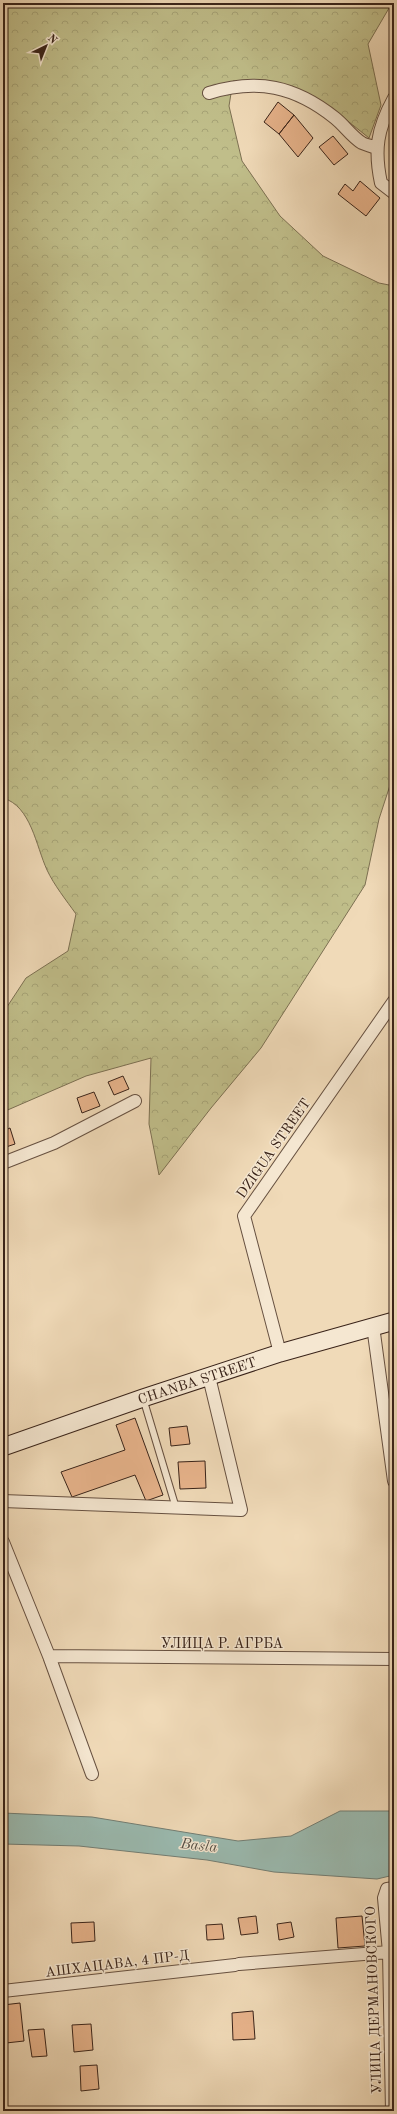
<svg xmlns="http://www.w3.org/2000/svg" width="397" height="2114" font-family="'Old Standard TT',serif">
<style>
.forest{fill:url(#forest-crowns);stroke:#7c7052}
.water{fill:#9abab0;stroke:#737e74}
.building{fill:#e8b48c;stroke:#392319}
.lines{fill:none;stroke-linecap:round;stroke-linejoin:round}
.lane-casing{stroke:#675141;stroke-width:8}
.street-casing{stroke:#675141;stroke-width:14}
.secondary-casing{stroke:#392319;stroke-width:19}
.lane{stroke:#f5e7d1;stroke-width:6}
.street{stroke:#f5e7d1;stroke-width:12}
.secondary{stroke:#f5e7d1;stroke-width:17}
.labels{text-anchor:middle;stroke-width:3;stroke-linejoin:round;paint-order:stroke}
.street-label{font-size:14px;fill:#392319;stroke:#f5e7d1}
.water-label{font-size:15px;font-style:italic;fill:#565046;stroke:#f5e7d1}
</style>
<defs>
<pattern id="forest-crowns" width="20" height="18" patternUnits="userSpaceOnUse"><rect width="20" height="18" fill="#c0be8a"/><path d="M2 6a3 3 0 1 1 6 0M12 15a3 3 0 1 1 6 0" fill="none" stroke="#a6a376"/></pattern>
</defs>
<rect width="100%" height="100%" fill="#f0dab8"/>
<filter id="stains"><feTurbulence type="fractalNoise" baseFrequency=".005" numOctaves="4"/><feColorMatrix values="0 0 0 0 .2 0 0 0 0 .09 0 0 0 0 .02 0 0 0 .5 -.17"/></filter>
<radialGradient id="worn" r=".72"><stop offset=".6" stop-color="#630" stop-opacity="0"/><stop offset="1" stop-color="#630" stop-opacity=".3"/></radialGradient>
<path class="forest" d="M3,3H392L368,44L381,105L369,138C324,102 295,76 233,81L229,106L242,161L280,216L323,256L379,283L394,286V773L379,819L365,885L261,1048L211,1108L159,1175L149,1124L151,1058L86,1076L3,1112V1013L26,978L68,951L76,914C66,900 54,885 47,870C36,846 31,806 3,798Z"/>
<path class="water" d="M340,1811H394V1875L377,1879L274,1872L207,1860L79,1846L3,1844V1813L92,1817L238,1841L291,1836Z"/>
<path class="building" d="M278,102L294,115L279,134L264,122Z
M294,115L313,138L298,157L279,134Z
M333,136L348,154L334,165L319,147Z
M360,181L380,198L366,216L338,194L345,184L353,191Z
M123,1076L129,1089L114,1095L108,1082Z
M94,1092L100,1106L82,1113L77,1098Z
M10,1128L15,1144L3,1148V1131Z
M135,1418L163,1495L146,1501L135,1475L72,1497L61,1472L125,1450L116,1425Z
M187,1426L190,1444L171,1446L169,1428Z
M205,1461L206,1488L180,1489L178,1462Z
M256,1916L258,1933L241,1935L238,1918Z
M362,1916L365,1946L338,1948L336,1918Z
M94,1922L95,1941L72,1943L71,1923Z
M291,1922L294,1937L279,1940L277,1924Z
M222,1924L224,1939L207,1940L206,1925Z
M20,2003L24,2041L6,2043L3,2005Z
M253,2011L255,2039L233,2040L232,2013Z
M91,2024L93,2050L74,2052L72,2025Z
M44,2029L47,2056L32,2057L28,2030Z
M97,2065L99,2089L81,2091L80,2066Z"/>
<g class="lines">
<g class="lane-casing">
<path id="lane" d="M143,1398L176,1508"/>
</g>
<g class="street-casing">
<path id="street" d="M209,93C257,78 295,86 335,118C344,125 352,137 362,143C366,145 372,146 376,148
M394,98C377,129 374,150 381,183L394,193
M3,1163L54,1143L135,1101
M373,1326L394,1481
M280,1353L244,1216L394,1001
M3,1501L241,1510L209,1377
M3,1542L49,1656L92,1774
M49,1656L394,1659
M239,1964L389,1952
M3,1991L235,1965
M392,2111L389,1952L384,1898L387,1889L394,1888"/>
</g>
<g class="secondary-casing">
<g id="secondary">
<path id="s1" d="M3,1447L143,1398L280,1353L394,1321"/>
</g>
</g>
<use href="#lane" class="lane"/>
<use href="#street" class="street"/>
<use href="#secondary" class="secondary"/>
</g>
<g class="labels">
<g class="street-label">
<text transform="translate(273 1148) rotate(-55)" y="5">DZIGUA STREET</text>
<text dy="5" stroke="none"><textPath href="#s1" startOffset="205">CHANBA STREET</textPath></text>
<text x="222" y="1648">УЛИЦА Р. АГРБА</text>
<text transform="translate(117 1963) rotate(-7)" y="5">АШХАЦАВА, 4 ПР-Д</text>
<text transform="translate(373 2000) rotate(-92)" y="5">УЛИЦА ДЕРМАНОВСКОГО</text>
</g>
<g class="water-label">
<text transform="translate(199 1845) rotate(6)" y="5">Basla</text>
</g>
</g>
<rect width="397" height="2114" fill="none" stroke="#f0dab8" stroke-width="16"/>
<rect x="4" y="4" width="389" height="2106" fill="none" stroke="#392319" stroke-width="2"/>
<rect x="8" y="8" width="381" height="2098" fill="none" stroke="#392319"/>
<g transform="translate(46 46) rotate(43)" stroke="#f5e7d1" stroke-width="3" paint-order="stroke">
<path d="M0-3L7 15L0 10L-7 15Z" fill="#392319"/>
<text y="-6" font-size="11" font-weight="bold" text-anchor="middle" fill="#392319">N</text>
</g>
<rect width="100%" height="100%" filter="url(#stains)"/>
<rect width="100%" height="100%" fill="url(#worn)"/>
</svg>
